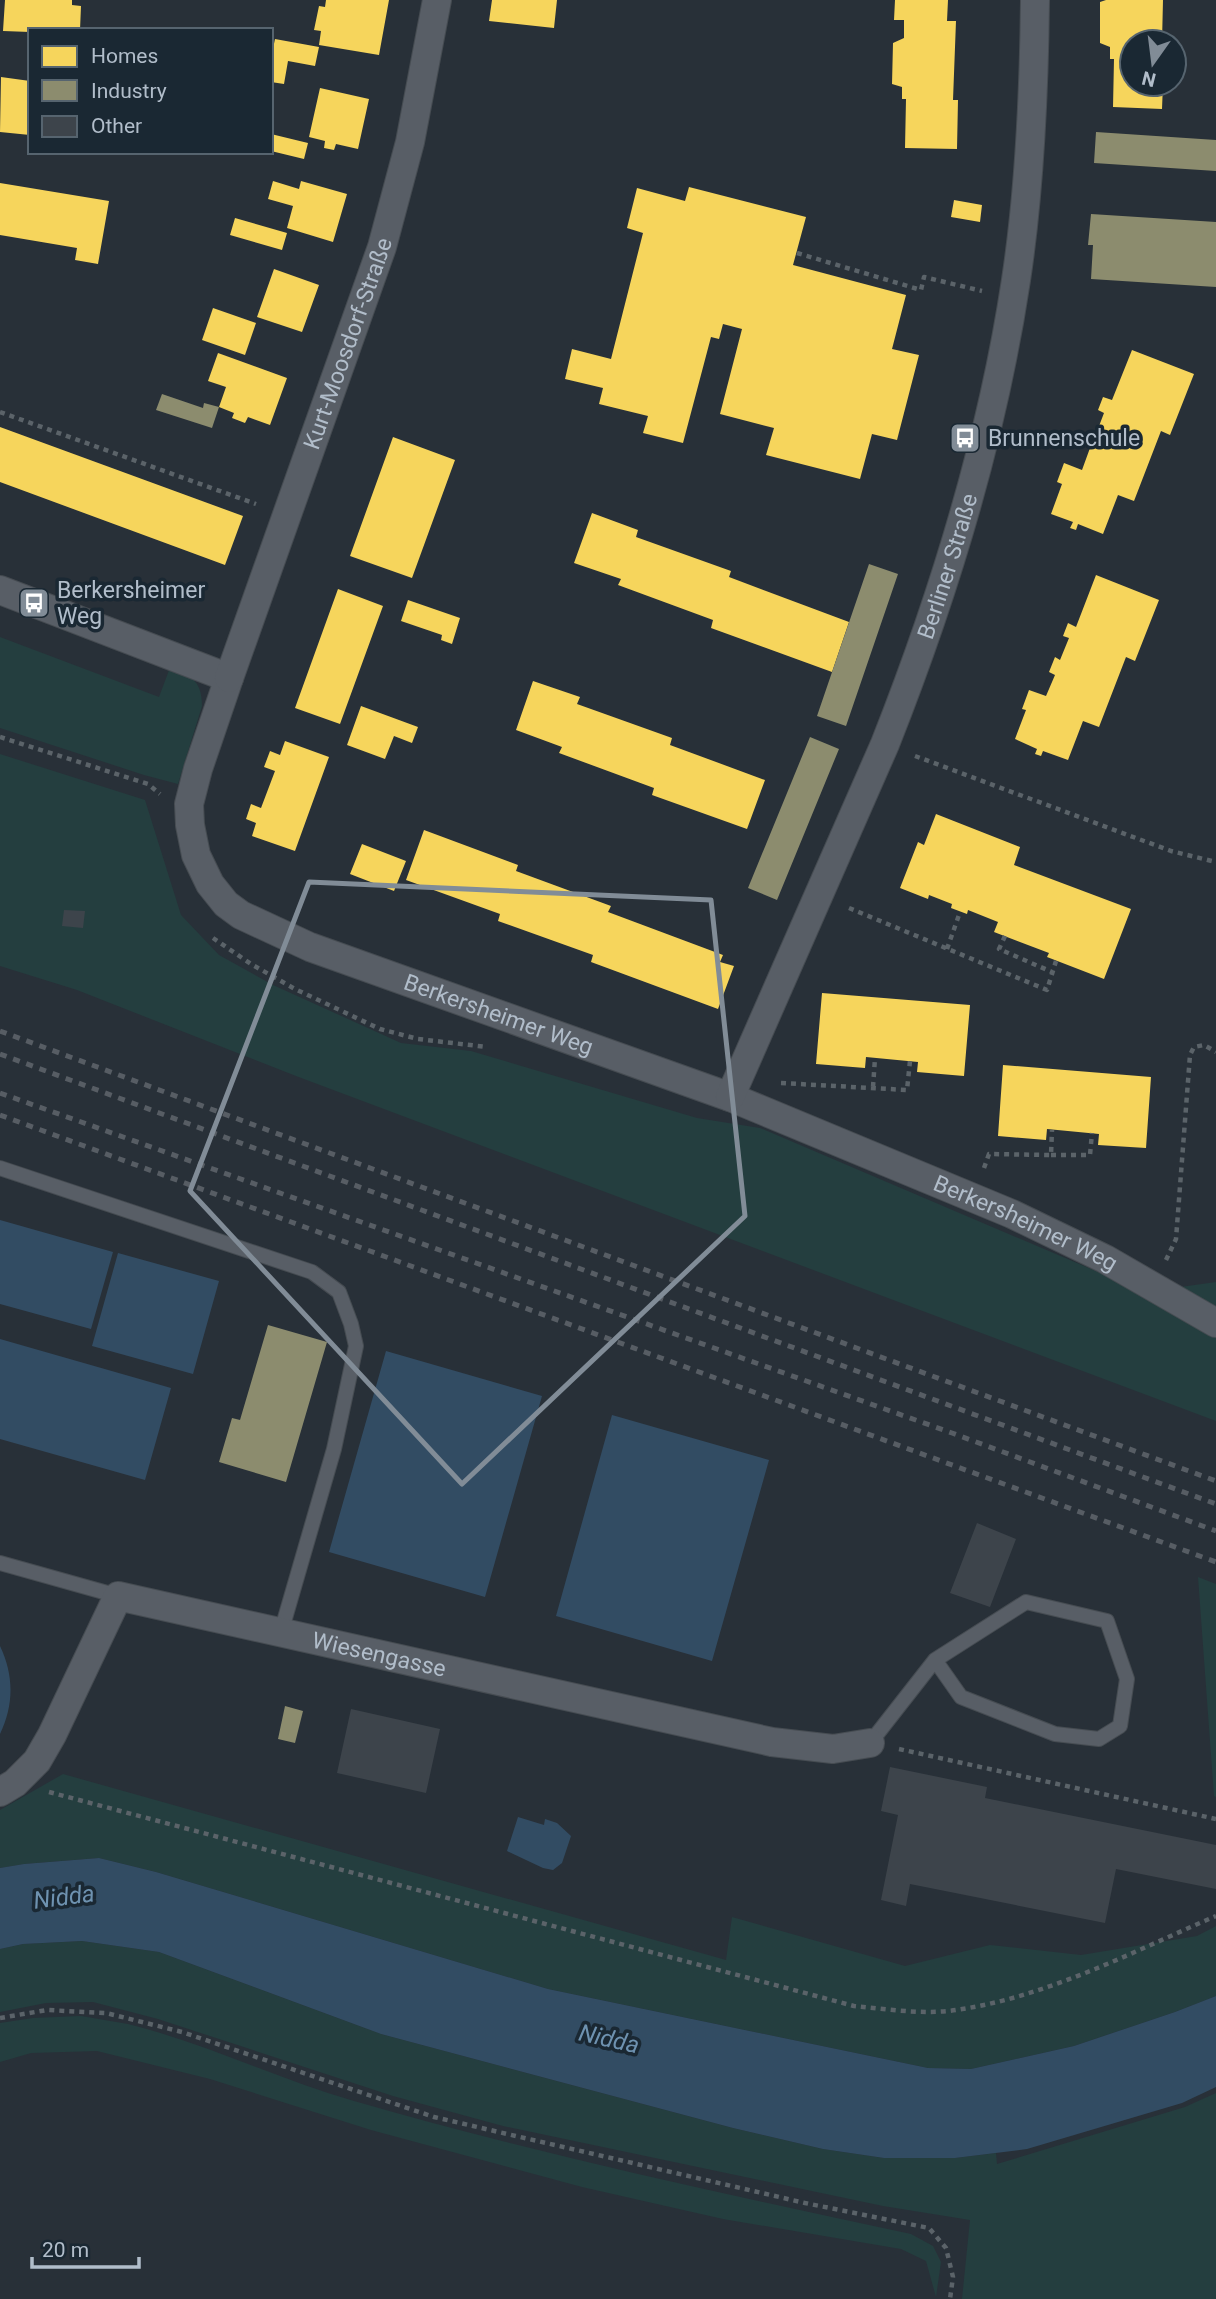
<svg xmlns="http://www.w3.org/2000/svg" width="1216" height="2299" font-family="Roboto,sans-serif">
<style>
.green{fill:#243e3f}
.water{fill:#324c63}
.homes{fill:#f6d55c}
.industry{fill:#8c8c6e}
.building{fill:#3d444b}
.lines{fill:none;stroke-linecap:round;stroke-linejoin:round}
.lane-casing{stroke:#464c52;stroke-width:16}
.street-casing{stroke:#464c52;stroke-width:30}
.path{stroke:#5b6369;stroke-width:4.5;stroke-dasharray:5 5;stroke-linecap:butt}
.lane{stroke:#585e66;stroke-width:14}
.street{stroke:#585e66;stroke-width:28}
.rail{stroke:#575d64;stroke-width:5;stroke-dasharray:7 7;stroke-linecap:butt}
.marked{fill:none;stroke:#818c97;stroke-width:5;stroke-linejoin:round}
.labels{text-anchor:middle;stroke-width:7;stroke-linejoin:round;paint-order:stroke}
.street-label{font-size:23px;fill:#b1bdca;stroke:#1a2833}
.poi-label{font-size:23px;fill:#b1bdca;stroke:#1a2833;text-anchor:start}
.water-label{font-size:24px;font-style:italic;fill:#6e92b0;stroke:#1a2833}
</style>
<rect width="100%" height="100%" fill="#283038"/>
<path class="green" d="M0,637L159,697L171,665C191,677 202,680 202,706L178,784L144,775L0,728Z
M0,754L145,800L181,915L219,955L273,985L401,1043L471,1051L697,1118L760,1128L1145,1292L1216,1282V1421L296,1076L77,990L0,966Z
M1198,1577L1216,1584V1797L1214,1796Z
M63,1774L726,1960L732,1917L905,1966L990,1945L1081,1955L1197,1936L1216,1926V1996L1175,2012L1074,2046L971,2069L928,2068L548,1989L156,1872L99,1858L24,1864L0,1868V1810Z
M82,1941L159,1952L381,2034L733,2128L823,2149L884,2158H955L996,2153L997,2164L1185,2107L1216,2093V2299H962L970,2220L883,2206L503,2126L393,2096L158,2019L93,2002L46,2003L0,2012V1949L23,1944Z
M81,2016C97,2019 112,2021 128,2024C205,2043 278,2079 354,2101C538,2154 725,2194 911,2234L933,2246L941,2262L936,2297L926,2261L901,2249L723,2219L582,2187L371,2130L210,2079L97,2051L31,2053L0,2062V2023L33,2018Z"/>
<path class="water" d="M0,1220L113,1252L91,1329L0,1304Z
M118,1253L219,1281L193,1374L92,1346Z
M0,1339L171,1388L145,1480L0,1439Z
M386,1351L542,1396L485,1597L329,1552Z
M612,1415L769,1460L712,1661L556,1616Z
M0,1646C14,1675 14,1705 0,1734Z
M518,1817L544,1825L545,1819L557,1823L571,1836L562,1863L553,1870L543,1868L507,1851Z
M99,1858L156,1872L548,1989L928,2068L971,2069L1074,2046L1175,2012L1216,1996V2087L1182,2103L1027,2149L955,2158H884L823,2149L733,2128L381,2034L159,1952L82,1941L23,1944L0,1949V1868L24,1864Z"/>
<path class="homes" d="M5,0H72V5L81,6L80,30H30V32L3,31Z
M326,0H389L379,55L319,45L321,31L314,30L319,6L325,7Z
M492,0H557L554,28L489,21Z
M895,0H948L947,21H956L953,100H958L957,149L905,148L906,99H902V87L892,84L893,43L904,38V20H894Z
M1106,0H1163L1162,42H1132V84H1163L1162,109L1113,107L1114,59H1110V47L1100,43V2Z
M275,39L319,47L315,66L288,61L284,84L271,82V58Z
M1,77L30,81V135L0,132Z
M320,88L369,99L358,149L336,144L334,150L324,148L325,141L309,137Z
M271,134L308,143L304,159L271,151Z
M273,181L299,189L301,181L347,194L333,242L287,228L293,206L268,199Z
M0,183L109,201L98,264L75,260L77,248L0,235Z
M689,187L806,217L793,265L906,295L892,349L919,355L897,440L872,434L860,479L766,455L774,428L720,414L742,329L723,324L719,339L711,337L683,443L643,433L648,416L599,404L603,388L565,379L572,349L611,359L643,233L627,228L637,188L685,201Z
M954,200L982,205L980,222L951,217Z
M235,218L287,233L282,250L230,235Z
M274,269L319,285L302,332L257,317Z
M213,308L256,323L245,355L202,340Z
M1132,350L1194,374L1170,435L1161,431L1134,501L1118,495L1103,534L1078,524L1076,530L1070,528L1073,522L1051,514L1062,484L1057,482L1064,463L1082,470L1090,448L1084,446L1090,432L1096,434L1104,413L1098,410L1103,397L1112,400Z
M218,353L287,378L270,425L248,417L245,423L232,418L234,413L219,407L226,387L208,381Z
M0,427L243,516L225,565L0,482Z
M393,437L455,460L412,578L350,556Z
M592,513L638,530L636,537L731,571L729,577L849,622L832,672L711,628L713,620L618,585L621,579L574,563Z
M1096,575L1159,600L1135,661L1126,657L1099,727L1083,721L1068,760L1043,751L1041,756L1035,754L1037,749L1015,739L1026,710L1022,709L1029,690L1046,696L1055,675L1049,672L1055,657L1060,660L1069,638L1063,636L1068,623L1076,627Z
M338,589L383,606L340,724L295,708Z
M408,600L460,618L452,644L441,640L442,635L401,621Z
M533,681L580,697L577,704L672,738L670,745L765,780L747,829L652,795L654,788L559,753L562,747L516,730Z
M361,706L418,727L412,743L394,736L385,759L347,745Z
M285,741L329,757L295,851L252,836L256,823L246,819L251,804L261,808L275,771L264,767L270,751L280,755Z
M936,814L1020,847L1014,865L1131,909L1104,979L1047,957L1049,953L994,932L998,922L968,910L967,914L951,908L952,904L929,895L928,899L900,888L918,842L924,845Z
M424,830L518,865L516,871L611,906L608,912L723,955L720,962L734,966L718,1009L591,962L593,955L498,921L500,914L406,880Z
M362,844L406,861L394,891L350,874Z
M822,993L970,1005L964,1076L917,1072L918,1062L866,1057L865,1068L816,1064Z
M1003,1065L1151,1077L1146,1148L1098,1145L1099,1134L1047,1129L1046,1140L998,1136Z"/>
<path class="industry" d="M1096,132L1216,140V171L1094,163Z
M1091,214L1216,222V287L1091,279L1093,245H1088Z
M162,394L203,408L204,403L219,407L212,428L156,410Z
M869,564L898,574L846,726L817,716Z
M810,737L839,749L777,900L748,888Z
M268,1325L327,1342L286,1482L219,1462L232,1418L240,1420Z
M285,1706L303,1711L295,1743L278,1739Z"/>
<path class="building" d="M64,910L85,911L83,928L62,926Z
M977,1523L1016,1539L990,1607L950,1593Z
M351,1709L440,1729L426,1793L337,1773Z
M890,1767L987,1787L985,1798L1216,1845V1889L1116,1869L1105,1923L910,1884L906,1906L881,1900L898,1815L881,1811Z"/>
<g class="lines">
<g class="lane-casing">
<path id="lane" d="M0,1168L312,1272L339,1292L351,1324L356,1346L334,1449L281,1632
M0,1563L118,1596
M870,1743L935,1660L1026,1602L1107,1621L1127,1679L1120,1726L1099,1739L1055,1734L961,1697L935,1660"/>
</g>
<g class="street-casing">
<g id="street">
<path id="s1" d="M0,590L229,678L198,769L189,804L190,825L196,855L210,884L226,904L241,915L310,947L730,1097L1012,1214L1105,1259L1216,1323"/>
<path id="s2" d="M229,678L382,247L410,142L437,0"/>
<path id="s3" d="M730,1097L885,744C944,595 992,439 1016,280C1030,188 1034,94 1035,0"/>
<path id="s4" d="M0,1792L15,1783L37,1761L52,1735L118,1596L772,1742L833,1749L870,1743"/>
</g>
</g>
<path class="path" d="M797,253L921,290L924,277L982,291
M0,412L256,504
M0,737L148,784L160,794
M915,756L1171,851L1216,862
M849,908L1047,990L1056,961
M1005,936L999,949L1052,972
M213,938L251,964L295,989L380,1029L418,1039L487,1047
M947,949L960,912
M781,1083L907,1090L910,1061
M873,1087L875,1058
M1051,1155H1090L1092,1133
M984,1168L989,1154L1051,1155L1052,1130
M1166,1260L1176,1239L1190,1055L1194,1047L1204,1045L1216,1052
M899,1749L1216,1819
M49,1792L854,2006C887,2009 923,2015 956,2010C1047,1997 1132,1952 1216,1916
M0,2018L47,2010L106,2013L182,2032L434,2117L805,2203L929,2228L946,2248L953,2277L950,2299"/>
<use href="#lane" class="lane"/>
<use href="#street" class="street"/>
<path class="rail" d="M0,1031L1216,1481
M0,1054L1216,1504
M0,1093L952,1433L1216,1531
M0,1115L1216,1562"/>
</g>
<path class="marked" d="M309,882L711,900L745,1216L462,1484L190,1191Z"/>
<defs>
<g id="bus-square" transform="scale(1.575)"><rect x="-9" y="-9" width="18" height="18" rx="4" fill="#818c97" stroke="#1a2833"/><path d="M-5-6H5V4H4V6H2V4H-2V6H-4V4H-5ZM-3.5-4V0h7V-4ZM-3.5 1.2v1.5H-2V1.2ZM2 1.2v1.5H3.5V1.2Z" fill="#fff"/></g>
</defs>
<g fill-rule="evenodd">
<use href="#bus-square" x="965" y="438"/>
<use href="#bus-square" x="34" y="603"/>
</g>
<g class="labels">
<g class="street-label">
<text dy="8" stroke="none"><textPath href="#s2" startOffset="355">Kurt-Moosdorf-Straße</textPath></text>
<text dy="8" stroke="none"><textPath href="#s3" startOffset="574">Berliner Straße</textPath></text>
<text dy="8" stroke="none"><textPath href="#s1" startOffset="782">Berkersheimer Weg</textPath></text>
<text dy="8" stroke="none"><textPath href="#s1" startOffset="1349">Berkersheimer Weg</textPath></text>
<text dy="8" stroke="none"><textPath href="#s4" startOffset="500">Wiesengasse</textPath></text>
</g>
<g class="poi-label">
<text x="988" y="446">Brunnenschule</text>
<text x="57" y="598">Berkersheimer<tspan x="57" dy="26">Weg</tspan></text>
</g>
<g class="water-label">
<text transform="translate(64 1897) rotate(-7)" y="8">Nidda</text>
<text transform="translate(609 2039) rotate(13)" y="8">Nidda</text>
</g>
</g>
<rect x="28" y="28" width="245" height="126" fill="#1a2833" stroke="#56646f" stroke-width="2"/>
<rect x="42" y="46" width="35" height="21" fill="#f6d55c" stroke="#56646f" stroke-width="2"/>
<text x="91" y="63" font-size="21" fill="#b1bdca">Homes</text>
<rect x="42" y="80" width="35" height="21" fill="#8c8c6e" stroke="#56646f" stroke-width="2"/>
<text x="91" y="98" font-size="21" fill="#b1bdca">Industry</text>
<rect x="42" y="116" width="35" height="21" fill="#3d444b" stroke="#56646f" stroke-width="2"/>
<text x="91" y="133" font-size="21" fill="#b1bdca">Other</text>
<g transform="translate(1153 63) rotate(194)"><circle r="33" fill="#1a2833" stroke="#56646f" stroke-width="2"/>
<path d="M0-5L12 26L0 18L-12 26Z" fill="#818c97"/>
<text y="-10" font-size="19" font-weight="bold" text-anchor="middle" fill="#b1bdca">N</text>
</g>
<path d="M32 2257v10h107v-10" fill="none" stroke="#b1bdca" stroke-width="3.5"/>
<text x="42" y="2257" font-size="21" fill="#b1bdca" stroke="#1a2833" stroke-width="5" paint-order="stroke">20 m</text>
</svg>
